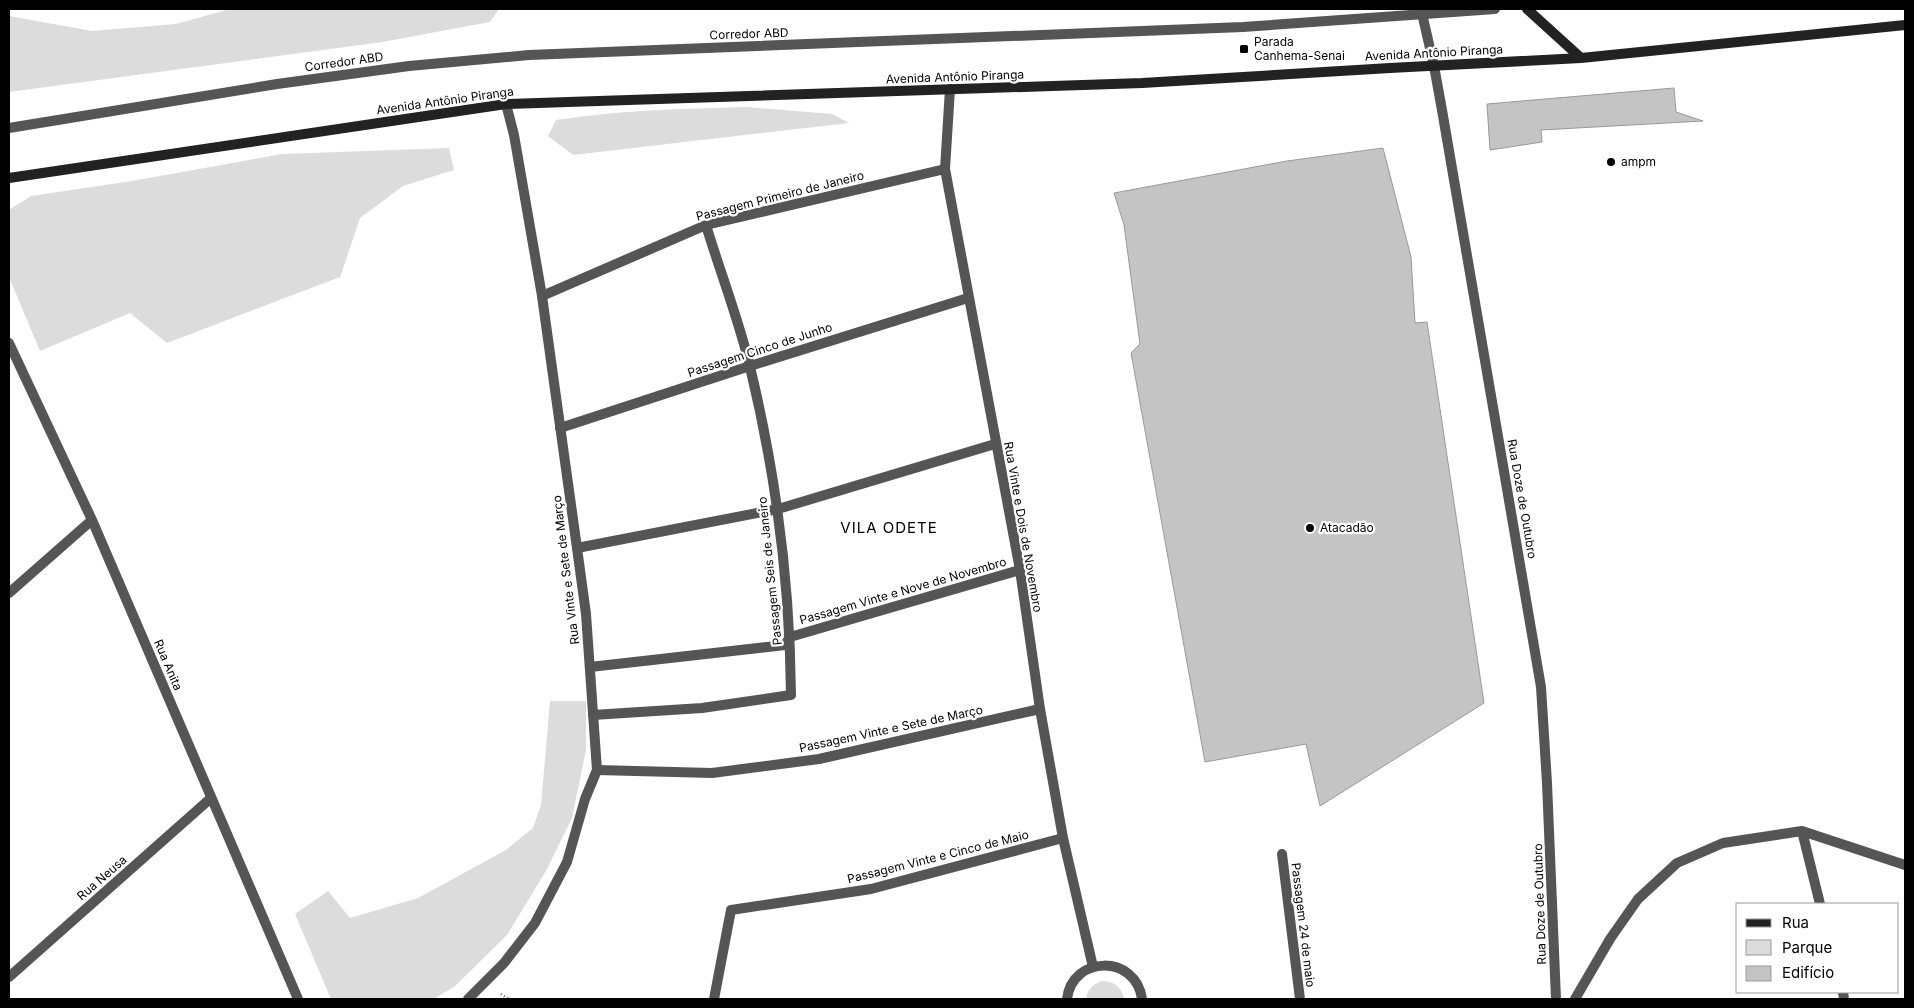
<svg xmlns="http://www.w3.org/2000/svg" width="1914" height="1008" font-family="Inter,sans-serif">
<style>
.green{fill:#dcdcdc}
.building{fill:#c4c4c4;stroke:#999}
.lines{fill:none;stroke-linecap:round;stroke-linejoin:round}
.path{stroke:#777;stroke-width:3;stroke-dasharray:1 2.5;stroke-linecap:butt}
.service{stroke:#555;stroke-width:10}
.minor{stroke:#555;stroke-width:10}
.tertiary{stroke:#555;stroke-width:10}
.secondary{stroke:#222;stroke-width:10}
.poi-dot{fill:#000;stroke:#fff;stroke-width:2}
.labels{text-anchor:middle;stroke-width:4.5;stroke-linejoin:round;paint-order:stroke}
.street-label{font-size:12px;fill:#000;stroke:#fff}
.poi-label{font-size:12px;fill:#000;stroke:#fff;text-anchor:start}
.quarter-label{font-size:15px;letter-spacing:1px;fill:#000;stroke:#fff}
</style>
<rect width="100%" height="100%" fill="#fff"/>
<path class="green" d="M230,9H499L490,22L382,42L9,92V16L92,31L176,24Z
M746,107L832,114L849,123L573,155L548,136L556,120C619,110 682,109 746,107Z
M449,148L454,170L403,186L360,218L340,277L167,343L130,313L40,351L9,277V210L31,196L132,181L282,154Z
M550,701H586V750L572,818L546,871L507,935L454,987L433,999H331L295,914L328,891L350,918L418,898L506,850L533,828L541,805Z
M1102,981C1114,981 1122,987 1124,999H1086C1087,990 1093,984 1102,981Z"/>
<path class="building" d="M1674,88L1676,112L1703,121L1541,130L1542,142L1490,150L1487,104Z
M1383,148L1411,257L1415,323L1427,322L1484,703L1320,806L1306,744L1205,762L1131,353L1140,344L1124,225L1114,193L1287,161Z"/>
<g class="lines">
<path class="path" d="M501,994L509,999"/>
<path class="service" d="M9,128L277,84L409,66L529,55L1243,27L1495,9
M542,296L706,225L945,169
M560,428L750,366L968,298
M577,548L778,509L995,444
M590,667L785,645L790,637L1020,570
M593,715L702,708L791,695C790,584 776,474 750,367C739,320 720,272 706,225
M597,770L712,773L819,759L1040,709
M1282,854L1300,999
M714,999L731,910L871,889L1063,838"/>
<path class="minor" d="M950,89L945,169L1020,570L1040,709L1063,838L1093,967
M9,343L92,520L298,999
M9,593L92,520
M1802,831L1820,904
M9,977L211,798
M1843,992L1844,999
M468,999L504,963L535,923L567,862L585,799L597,770L586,614L577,548L542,296L514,135L506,104
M1067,999C1072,955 1136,954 1142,999
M1575,999L1610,939L1638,899L1677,863L1723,843L1802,831L1905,865"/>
<path class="tertiary" d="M1421,9L1434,66L1442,110L1541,687L1547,783L1556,999"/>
<path class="secondary" d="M1527,9L1581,58
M9,178L506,104L1142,83L1390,68L1581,58L1905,25"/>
</g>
<g class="poi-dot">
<rect x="1239" y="44" width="10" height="10" rx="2.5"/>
<circle cx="1611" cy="162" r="5"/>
<circle cx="1310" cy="528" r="5"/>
</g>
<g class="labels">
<g class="street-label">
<text transform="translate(749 34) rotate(-2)" y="4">Corredor ABD</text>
<text transform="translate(1434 53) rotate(-3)" y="4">Avenida Antônio Piranga</text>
<text transform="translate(344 62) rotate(-8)" y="4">Corredor ABD</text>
<text transform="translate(955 77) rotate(-2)" y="4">Avenida Antônio Piranga</text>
<text transform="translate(445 101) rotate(-8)" y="4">Avenida Antônio Piranga</text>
<text transform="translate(780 196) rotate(-14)" y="4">Passagem Primeiro de Janeiro</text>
<text transform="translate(760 350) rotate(-18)" y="4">Passagem Cinco de Junho</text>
<text transform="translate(1522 499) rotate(80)" y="4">Rua Doze de Outubro</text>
<text transform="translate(1023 527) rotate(80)" y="4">Rua Vinte e Dois de Novembro</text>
<text transform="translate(566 570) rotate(-97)" y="4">Rua Vinte e Sete de Março</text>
<text transform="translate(770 571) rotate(-96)" y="4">Passagem Seis de Janeiro</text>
<text transform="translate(903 591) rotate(-16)" y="4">Passagem Vinte e Nove de Novembro</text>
<text transform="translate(168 665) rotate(67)" y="4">Rua Anita</text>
<text transform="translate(891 729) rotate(-12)" y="4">Passagem Vinte e Sete de Março</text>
<text transform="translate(938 857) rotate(-14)" y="4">Passagem Vinte e Cinco de Maio</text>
<text transform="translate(102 878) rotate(-41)" y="4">Rua Neusa</text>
<text transform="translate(1540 904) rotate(-92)" y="4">Rua Doze de Outubro</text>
<text transform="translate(1303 925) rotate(83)" y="4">Passagem 24 de maio</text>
</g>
<g class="poi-label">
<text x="1254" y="46">Parada<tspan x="1254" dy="14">Canhema-Senai</tspan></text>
<text x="1621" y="166">ampm</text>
<text x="1320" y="532">Atacadão</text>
</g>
<g class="quarter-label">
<text x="889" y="533">VILA ODETE</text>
</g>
</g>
<rect width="1914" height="1008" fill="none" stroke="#000000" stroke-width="20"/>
<rect x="1736" y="903" width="162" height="90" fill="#ffffff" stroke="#999999"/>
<rect x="1746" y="919" width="25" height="8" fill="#222222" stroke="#999999"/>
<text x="1782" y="928" font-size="15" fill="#000000">Rua</text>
<rect x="1746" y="940" width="25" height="15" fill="#dcdcdc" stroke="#999999"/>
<text x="1782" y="953" font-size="15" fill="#000000">Parque</text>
<rect x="1746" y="966" width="25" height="15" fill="#c4c4c4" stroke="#999999"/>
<text x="1782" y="978" font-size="15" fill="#000000">Edifício</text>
</svg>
